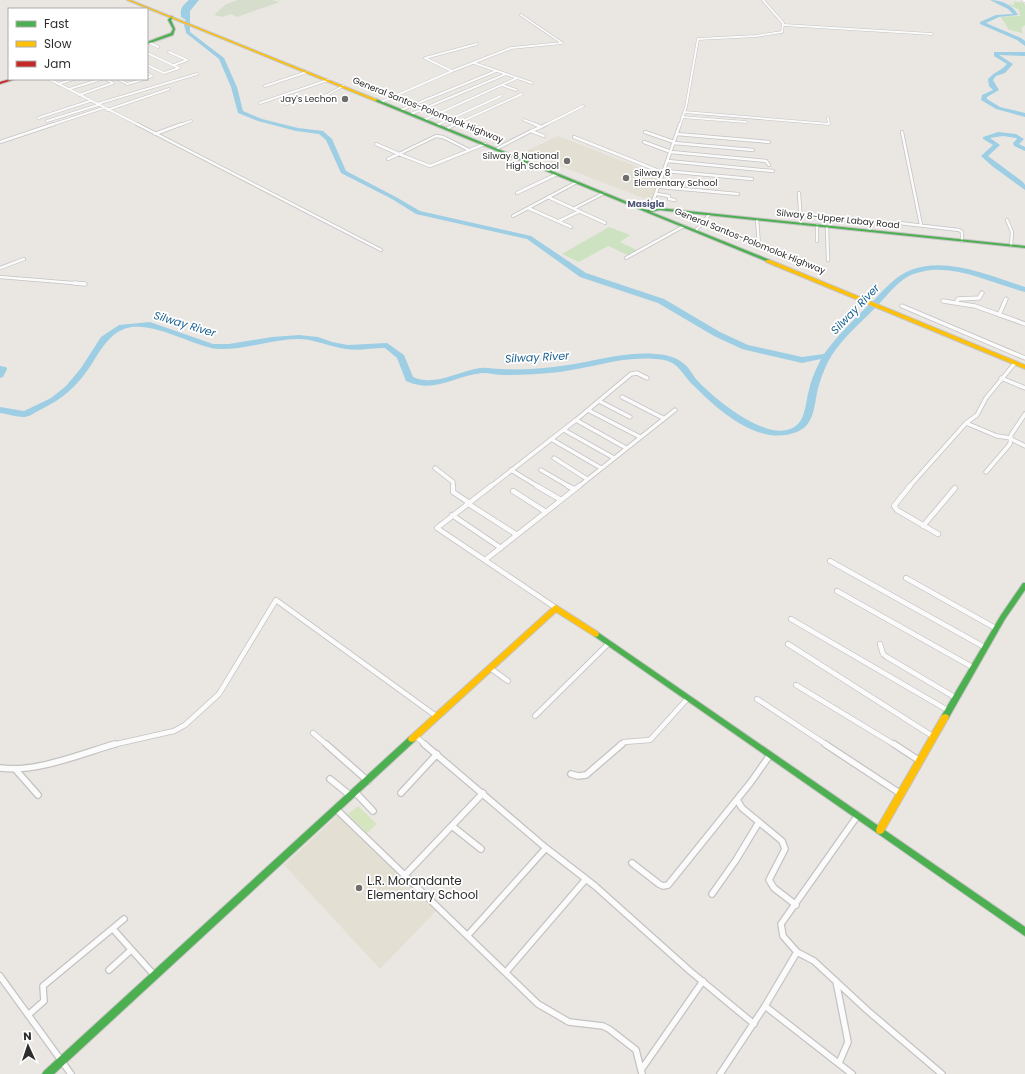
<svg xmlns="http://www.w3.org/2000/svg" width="1025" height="1074" font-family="Poppins,sans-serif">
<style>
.education{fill:#e3dfd3}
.green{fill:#cce2c0}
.cemetery{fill:#d6ddcc}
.pitch{fill:#d5e5be}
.water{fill:#9ecee4}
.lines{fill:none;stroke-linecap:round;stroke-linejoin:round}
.river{fill:#9ecee4;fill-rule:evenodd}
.street-far4-casing{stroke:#c4c3c3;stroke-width:3}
.street-far3-casing{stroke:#c4c3c3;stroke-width:4}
.street-far2-casing{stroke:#c4c3c3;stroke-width:5}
.street-far1-casing{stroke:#c4c3c3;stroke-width:6}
.street-casing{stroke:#c4c3c3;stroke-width:8}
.fast-casing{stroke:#c4c3c3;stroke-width:2}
.slow-casing{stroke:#c4c3c3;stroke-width:2}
.jam-casing{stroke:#c4c3c3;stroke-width:2}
.street-far4{stroke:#fcfbfb;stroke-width:2}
.street-far3{stroke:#fcfbfb;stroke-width:2.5}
.street-far2{stroke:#fcfbfb;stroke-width:3.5}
.street-far1{stroke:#fcfbfb;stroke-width:4.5}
.street{stroke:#fcfbfb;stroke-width:5.5}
.fast{fill:#4caf50;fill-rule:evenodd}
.slow{fill:#ffc107;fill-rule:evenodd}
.jam{fill:#c62828;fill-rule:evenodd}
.poi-dot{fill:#6f6e6d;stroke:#fff;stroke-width:1.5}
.labels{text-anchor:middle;stroke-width:3.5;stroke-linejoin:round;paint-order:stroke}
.far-poi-label{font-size:9px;fill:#2d2d2d;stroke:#fff;text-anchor:end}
.far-street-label{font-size:9px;fill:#2d2d2d;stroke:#fff}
.far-neighbourhood-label{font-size:9px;font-weight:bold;fill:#515679;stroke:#fff}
.water-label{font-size:11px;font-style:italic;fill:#1b6392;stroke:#fff}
.near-poi-label{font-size:12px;fill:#2d2d2d;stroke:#fff;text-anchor:start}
</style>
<rect width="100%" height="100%" fill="#eae7e3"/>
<path class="education" d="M558,136L661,176L651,201L524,152Z
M337,816L436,911L380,969L284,865Z"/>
<path class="green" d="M1014,2H1023L1025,5V25L1021,28L1023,33L1009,30L1001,17L1020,16L1019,10L1008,4L1014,5Z
M609,227L630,235L620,242L639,251L630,256L608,246L579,262L562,254Z"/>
<path class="cemetery" d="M238,0H272L280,2L237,17L231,14L222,17L214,15L226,4Z"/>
<path class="pitch" d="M358,806L377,824L367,833L348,814Z"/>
<path class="water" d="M189,0H199L190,11V32H186L184,25L186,20L181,17C180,8 182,6 189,0Z"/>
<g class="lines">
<path class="river" d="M193,0H197L189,10L190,32L224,58L237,87L243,111L262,119L298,128L323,131L332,139L346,171L396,197L420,211L531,236L586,273L664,299L720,332L748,345L802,357L824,354C838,335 855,318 872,302C881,293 890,282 901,275C938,252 988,275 1025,287V292C994,284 964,268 931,270C923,271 914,273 907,277C896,284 888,294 880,303C864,320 845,335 832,355C826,364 822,375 819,385C814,401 816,423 799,431C760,449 718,410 693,385C679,371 679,360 655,359C623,356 591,368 560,372C541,374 522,375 504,375C496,375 489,373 482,373C453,376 435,394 406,381L397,358L385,348C372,348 358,351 346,349C330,347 315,339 298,339C273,339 233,353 211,348C185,342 149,320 124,329C109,335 101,349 93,362C77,387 64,398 38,411C34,413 29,417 24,417C16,417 8,414 0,413V407L24,411L51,398L66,386L81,368L101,337L119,325L150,322L213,344H229L272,337L299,335L318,337L332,342L348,345L387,343L404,355L413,377C435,387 458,371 480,368C487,367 494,369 501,369C518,370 536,369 553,367C587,364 621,351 655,354C664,354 676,357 683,363C689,367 692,374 696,379C713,398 779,454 801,420C806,411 806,400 809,390C811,380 816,369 821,359L802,363L742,349L714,336L658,303L580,277L527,239L416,214L392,199L341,173L326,140L319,134L296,131L258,121L238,113L231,87L219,59L186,33L185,10Z
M990,0C1001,0 1013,5 1018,15L999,17L986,23L1021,38L1025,41V46L1017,40L980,24V22L996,15L1013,14L1008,9Z
M994,52H1025V56L999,55L1013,64L1005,73L996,76L993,80L999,90L987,97V99L1000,107L1025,113V117L996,109L981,100L982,95L993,90L989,86L988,79C994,72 1001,71 1007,64L994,56Z
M998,132L1016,134L1024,139L1019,144L1025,147V151L1014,146L1013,143L1017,139L1016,138L1003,136L990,138L1000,145L988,156L1023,182L1025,185V190L992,166L981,156L993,145L983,139V137Z
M0,366L6,367L7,369L3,377L0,378Z"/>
<g class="street-far4-casing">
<path id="street-far4" d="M1023,0L1025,1
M784,25L932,34
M148,42L158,47
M169,52L187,60L174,65
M147,53L179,68L164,73L147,65
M474,63L532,83
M452,71L511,48L562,43L521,15
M147,73L152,76L147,78
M49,79L139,125
M118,79L127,84L145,79
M58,84L74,79
M502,85L516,90
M265,86L307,72
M69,89L102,79
M79,95L113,83L106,79
M381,102L452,71L425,58L477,44
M260,103L328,80
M97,104L197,74
M286,104L327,95L343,86
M107,110L169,89
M401,110L496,71
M684,112L829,124L828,118
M411,114L506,74
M682,117L746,122
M38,118L90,101
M424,120L517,78
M524,120L537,125
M47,121L98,105
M51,125L103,108
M180,125L191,121
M437,125L501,96
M454,125L522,94
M545,125L583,106
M680,125L686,107L698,39L756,36L782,32L783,23L763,0"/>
</g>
<g class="street-far3-casing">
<path id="street-far3" d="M137,124L381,250
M534,124L541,127L531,131L544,136
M437,125L439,124
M541,127L547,124
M448,128L456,124
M645,132L674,142
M902,132L921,225
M155,134L182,124
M677,134L769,142
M574,137L664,173
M0,142L54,124
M644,142L671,152
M674,143L753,150
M376,144L399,154
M498,148L531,131
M469,150L443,137L436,136L399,154L430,166L485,144
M671,152L766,161L769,165
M388,159L399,154
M668,161L773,171
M665,171L752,179
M660,187L738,194
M517,193L557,174
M799,193L801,224
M657,194L669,196V199L675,200
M548,197L605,223
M528,208L571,227
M575,208L604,193
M650,210L680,124
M513,216L577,182
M757,219L759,245
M1007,220L1012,232L1011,246
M559,221L580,211
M899,223L959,230L962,232V241
M817,225V241
M827,227L828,260
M697,229L709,215
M626,258L684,226
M0,268L24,259
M0,277L85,284"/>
</g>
<g class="street-far2-casing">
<path id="street-far2" d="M74,283L85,284
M943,301L975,306L1025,324
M956,303L958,299L979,298L982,293
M902,306L1025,358
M999,315L1006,299
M1001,378L1025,388
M622,397L663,418
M599,401L630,417
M588,410L640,437
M576,420L626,448
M966,423L997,436L1011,438
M564,430L614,458
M551,439L601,468
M1011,439L1025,446
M554,458L587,479
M435,468L453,482V487
M511,470L539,487
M541,470L570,487
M986,472L1010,444L1011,435L1025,414
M490,487L576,420L631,374L637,373L647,378
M578,487L675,410
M909,487L966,423L977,415L986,398L1015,363"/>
</g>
<g class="street-far1-casing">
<path id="street-far1" d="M453,486V492L468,502
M491,486L437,528L556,608
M537,486L561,500
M568,486L574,489
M910,486L894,506L897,510L938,534
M513,491L546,512
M467,503L517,535
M452,515L501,548
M923,526L955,488
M485,560L579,486
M830,561L986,648
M906,578L997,629
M837,591L974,668
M791,619L949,711
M788,644L934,737
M880,644L883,654L887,657L956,698
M490,668L508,681
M796,685L895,745
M757,699L827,745
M535,716L609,643
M313,733L327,745
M415,736L426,745
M112,745L174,731L185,725L219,694L276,600L436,716
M620,745L624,742L650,740L688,698"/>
</g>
<g class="street-casing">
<path id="street" d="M326,744L368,781
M424,744L546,848L595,886L690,971L754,1024
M825,744L901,794
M894,744L920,761
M0,768C36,773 80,754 115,744
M16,770L38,795
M571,774L578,776L586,775L622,744
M330,779L351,796
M355,792L373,811
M401,793L437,754
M737,800L742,808L782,841L785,849L769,880L774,888L796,905
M336,809L538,1004L569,1022L603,1026L609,1029L636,1050L642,1074
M452,826L481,849
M632,863L659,884L663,886L668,885L751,782L770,755
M404,876L483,793
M712,894L736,860L759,822
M113,929L155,976
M468,935L546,848
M797,952L783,936L781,924L858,815
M109,970L131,950
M506,972L586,879
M0,976L71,1074
M836,981L848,1042L839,1063
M765,1006L797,952L814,961L868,1011L942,1074
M28,1015L44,1001L43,986L124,919
M641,1070L703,981
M720,1074L765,1006L852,1074"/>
</g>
<g class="fast-casing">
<path id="fast" d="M171,16L173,17L171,20L175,29L173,35L147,44V42L171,33L173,29L168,20Z
M376,99L647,210L659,208L1025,246V248L659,210L651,212L770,260V262H768L375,101V99Z
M1023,583H1025V590L1005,619L948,719L945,720L942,719L941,717L942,715L1001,615Z
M596,631L1025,927V936L594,636L593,634L594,632Z
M412,736L415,737L416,739L415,741L54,1074H42L44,1071L409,737Z"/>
</g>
<g class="slow-casing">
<path id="slow" d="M127,0H130L378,100L375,101Z
M766,260H770L1025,365V369L766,262Z
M556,605L598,632L599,634L598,636L596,637L594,636L556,612L415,741L412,742L409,741L408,739L409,737L554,606Z
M945,714L948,715L949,717L948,719L883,833L880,834L877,833L876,830L877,827L942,715Z"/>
</g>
<g class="jam-casing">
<path id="jam" d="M10,79H16L0,84V82Z"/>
</g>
<use href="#street-far4" class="street-far4"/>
<use href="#street-far3" class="street-far3"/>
<use href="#street-far2" class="street-far2"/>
<use href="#street-far1" class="street-far1"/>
<use href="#street" class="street"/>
<use href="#fast" class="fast"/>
<use href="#slow" class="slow"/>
<use href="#jam" class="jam"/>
</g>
<g class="poi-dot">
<circle cx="345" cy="99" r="4"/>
<circle cx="567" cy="161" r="4"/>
<circle cx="626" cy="178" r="4"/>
<circle cx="359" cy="888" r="4"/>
</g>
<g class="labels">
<g class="far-poi-label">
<text x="337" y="102">Jay's Lechon</text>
<text x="559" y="159">Silway 8 National<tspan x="559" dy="10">High School</tspan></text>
<text x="634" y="176" text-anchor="start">Silway 8<tspan x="634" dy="10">Elementary School</tspan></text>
</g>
<g class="far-street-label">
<text transform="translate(428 110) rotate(22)" y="3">General Santos-Polomolok Highway</text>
<text transform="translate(838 219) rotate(6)" y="3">Silway 8-Upper Labay Road</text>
<text transform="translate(750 241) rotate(22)" y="3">General Santos-Polomolok Highway</text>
</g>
<g class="far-neighbourhood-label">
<text x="646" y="207">Masigla</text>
</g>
<g class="water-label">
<text transform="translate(855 309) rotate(-46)" y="4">Silway River</text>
<text transform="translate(185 324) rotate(17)" y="4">Silway River</text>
<text transform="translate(537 357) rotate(-3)" y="4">Silway River</text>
</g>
<g class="near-poi-label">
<text x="367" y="885">L.R. Morandante<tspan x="367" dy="14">Elementary School</tspan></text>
</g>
</g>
<rect x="8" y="8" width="140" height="72" fill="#ffffff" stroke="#ababab"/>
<rect x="16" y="21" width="20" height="6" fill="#4caf50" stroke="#ababab"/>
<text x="44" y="28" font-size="12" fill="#2d2d2d">Fast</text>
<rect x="16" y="41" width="20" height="6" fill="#ffc107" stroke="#ababab"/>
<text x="44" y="48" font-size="12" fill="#2d2d2d">Slow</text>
<rect x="16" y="61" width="20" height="6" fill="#c62828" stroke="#ababab"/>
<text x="44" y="68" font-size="12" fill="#2d2d2d">Jam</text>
<g transform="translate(28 1046) rotate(357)" stroke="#ffffff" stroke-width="3" paint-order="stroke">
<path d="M0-3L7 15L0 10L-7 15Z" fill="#2d2d2d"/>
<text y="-6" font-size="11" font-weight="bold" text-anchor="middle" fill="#2d2d2d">N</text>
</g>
</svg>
